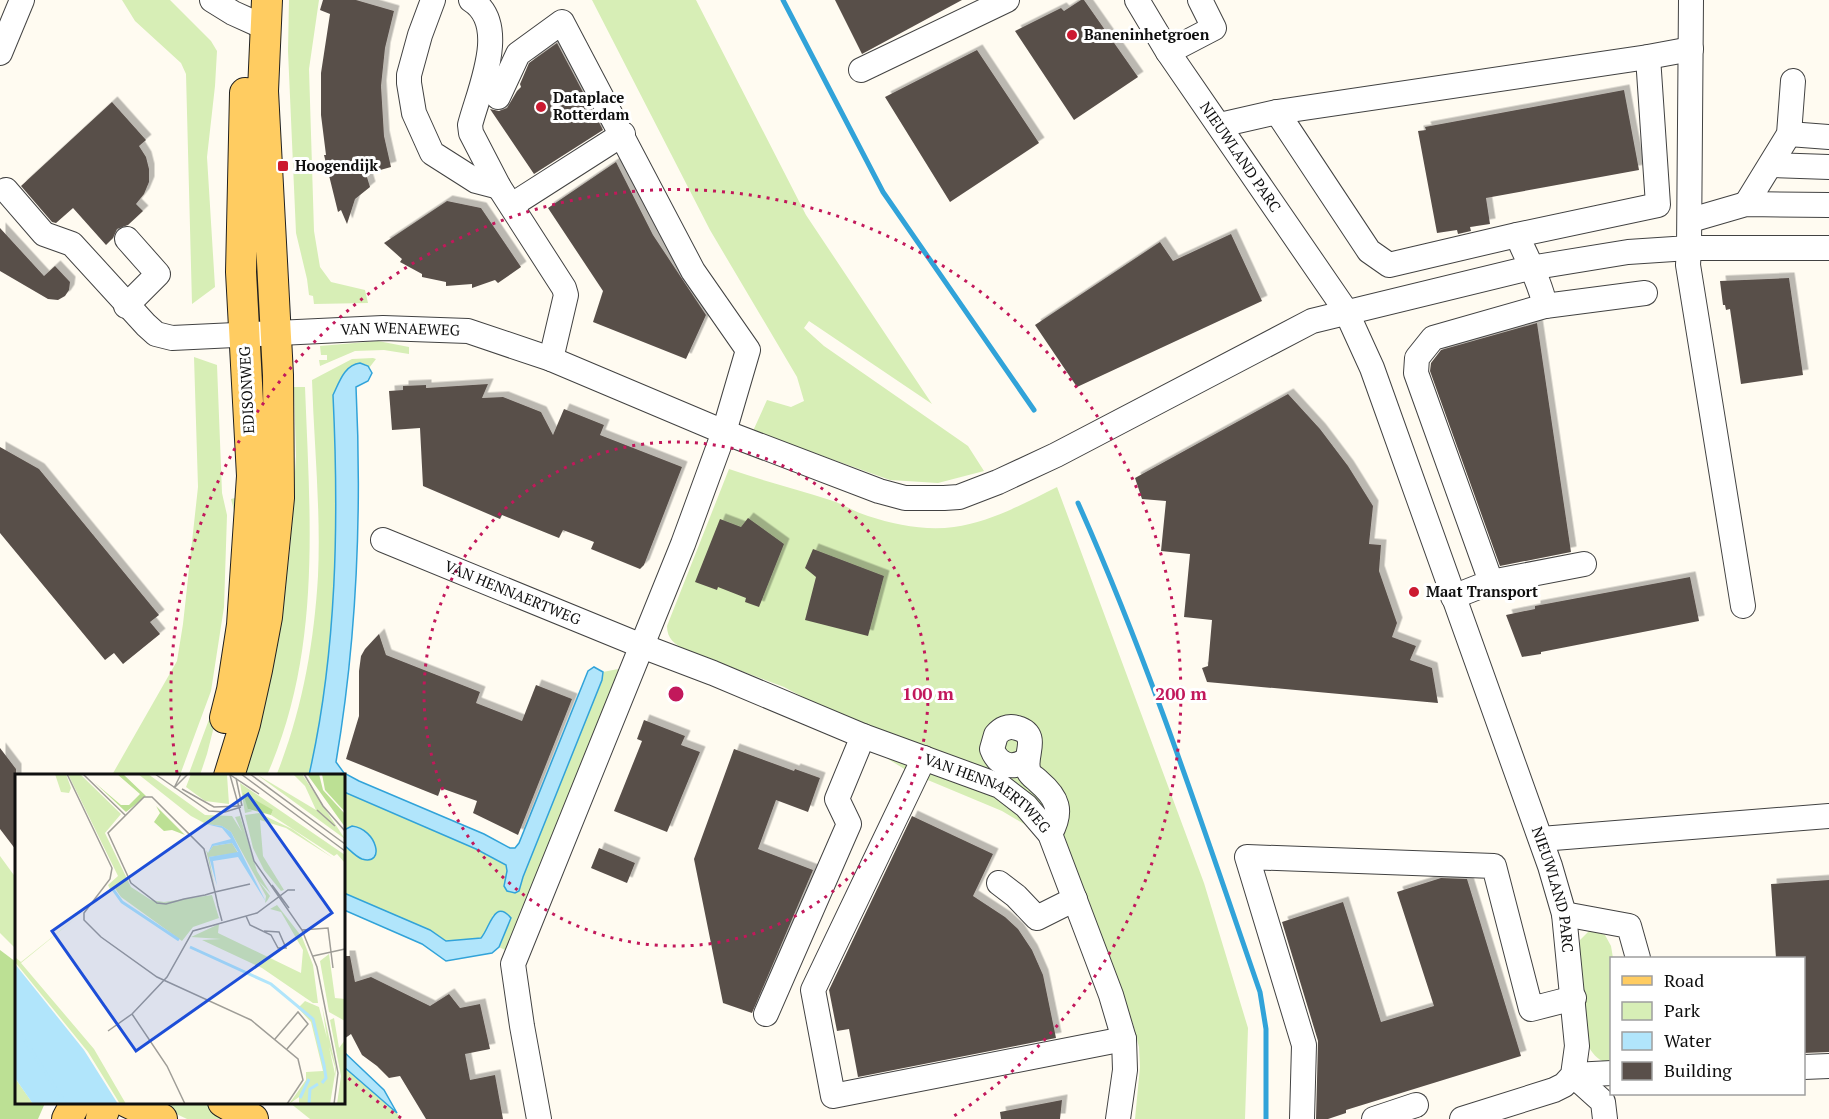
<svg xmlns="http://www.w3.org/2000/svg" width="1829" height="1119" font-family="'PT Serif',serif">
<style>
.green{fill:#d7eeb6}
.forest{fill:#bce094}
.water{fill:#b1e5fb;stroke:#31a3d9;stroke-width:1.5}
.lines{fill:none;stroke-linecap:round;stroke-linejoin:round}
.stream{stroke:#31a3d9;stroke-width:5}
.building{fill:#594f4a;filter:url(#shadow)}
.minor-casing{stroke:#424242;stroke-width:26}
.major-casing{stroke:#202020;stroke-width:32}
.minor{stroke:#fff;stroke-width:24}
.major{stroke:#ffcc61;stroke-width:30}
.ring{fill:none;stroke:#c2185b;stroke-width:3;stroke-dasharray:3 6}
.poi-dot{fill:#cc1a31;stroke:#fff;stroke-width:2}
.labels{text-anchor:middle;stroke-width:6;stroke-linejoin:round;paint-order:stroke}
.poi-label{font-size:15px;font-weight:bold;fill:#0f0f0f;stroke:#fff;text-anchor:start}
.street-label{font-size:15px;fill:#0f0f0f;stroke:#fff}
.inset-river{fill:none;stroke:#b1e5fb;stroke-width:3}
.inset-road{fill:none;stroke:#9f9d97;stroke-width:1.5}
.view{fill:#1d4ed8;fill-opacity:0.15;stroke:#1d4ed8;stroke-width:3}
.inset-edge{fill:none;stroke:#0f0f0f;stroke-width:3}
.centre{fill:#c2185b;stroke:#fff;stroke-width:3}
.ring-label{font-size:18px;text-anchor:middle;font-weight:bold;fill:#c2185b;stroke:#fff;stroke-width:6;stroke-linejoin:round;paint-order:stroke}
</style>
<defs>
<filter id="shadow"><feDropShadow dx="5.5" dy="-5.5" stdDeviation="0" flood-color="#0004"/></filter>
</defs>
<rect width="100%" height="100%" fill="#fffbf1"/>
<path class="green" d="M122,0H170L211,41L217,51L215,86L207,157L215,287L192,304L186,74L181,63L135,21Z
M289,0H319L309,69L314,231L320,267L331,282L365,290L368,303L314,304L313,296L309,295L307,279L296,233L288,51Z
M592,0H696L806,215L932,404L809,321L804,328L824,346L968,446L984,471L938,483L890,480L753,431L767,400L791,407L804,401L797,377L710,230Z
M378,341L409,347V354L384,350L355,351L320,366L319,360H327V355H321L320,346Z
M194,357L217,365L222,493L227,515L224,607L211,691L180,775H112L177,661L183,624L198,487Z
M373,358L376,359L369,368L365,364L333,395C339,521 337,652 309,775L276,776C302,712 314,644 318,576C321,511 314,444 312,380L352,359Z
M294,387H305C310,519 322,651 267,775L238,776L284,593L290,549L296,456Z
M729,469C763,481 797,489 830,500C843,504 855,512 868,516C896,525 926,531 954,527C991,522 1025,503 1057,487L1204,883L1248,1028L1245,1119H1135L1140,1067L1139,1047L1133,1024L1088,899L1077,877L1031,828L1002,811L911,773L888,759L814,703L784,687L685,650C675,644 667,639 667,626Z
M235,498L239,513L225,683L207,754L200,775L188,776L211,714L225,655L233,545L234,511L231,499Z
M623,668L507,951L499,947L511,919L493,915L486,933L481,938L446,941L430,930L344,893V845L360,858L373,840C364,832 356,821 344,830V792L476,849L506,865L507,872L504,886L507,891L515,893L519,890L523,877L602,680L603,672Z
M0,856L16,878V949L0,933Z
M1590,930L1605,935L1611,946L1613,958H1612V1060L1607,1063C1596,1059 1593,1054 1587,1044L1578,951L1580,940Z
M344,1067L397,1113L401,1119H310L290,1103L344,1102Z
M153,1103H204L232,1119H187Z"/>
<path class="forest" d="M0,950L16,962V1102L45,1103L38,1119H0Z"/>
<path class="water" d="M360,363L368,366L372,373L368,381L356,387C362,512 357,638 336,762L344,773L359,781L484,834L510,848H515L519,843L588,671L594,667L603,672L602,680L523,877L519,891L515,893L507,891L504,886L507,871L506,865L476,849L344,792V776L309,775C337,652 339,521 333,395C339,383 344,365 360,363Z
M352,826C377,829 386,866 362,859C356,857 349,849 344,845V830Z
M344,893L430,930L446,941L481,938C490,928 494,898 511,918L499,947L492,953L446,961L422,944L344,910Z
M344,1052L384,1090L397,1113L344,1067Z"/>
<g class="lines">
<path class="stream" d="M783,0L883,192L1034,410
M1078,503C1149,662 1203,827 1260,992L1266,1029V1119"/>
</g>
<path class="building" d="M323,0H356L394,11L385,48L381,86L384,136L391,167L366,174L370,187L355,199L347,224L341,210L338,212L324,155H326L321,115V73L330,14L320,10Z
M835,0H962L862,54Z
M1081,0H1084L1138,77L1074,120L1015,31L1061,8L1064,11Z
M557,43L603,130L534,174L490,109L499,111L507,108L517,91L521,87L520,84L529,63Z
M977,50L1039,143L950,202L885,97Z
M1624,90L1639,170L1486,198L1490,224L1470,227L1471,231L1458,234L1457,230L1437,233L1418,131L1426,130L1425,127Z
M112,102L146,140L139,146L146,157L149,169V182L144,194L136,204L143,211L128,225L117,229L113,238L106,245L73,208L56,223L52,222L21,186Z
M616,162L653,235L706,315L686,359L593,322L603,291L548,208Z
M447,201L481,208L521,267L498,283L495,280L472,288V284L446,286V282L422,277V274L400,262L402,259L384,243Z
M0,228L44,276L55,266L70,282L69,290L65,296L58,300L48,299L0,271Z
M1231,234L1262,301L1077,387L1035,325L1160,242L1173,261Z
M1789,278L1803,375L1741,384L1730,309L1726,310L1725,305H1723L1720,281Z
M1537,323L1571,552L1500,566L1430,371L1431,363L1441,350Z
M488,384L482,398L503,397L541,412L553,435L564,409L604,425L600,435L682,467L644,565L640,569L591,549L594,542L563,530L559,538L502,515L500,519L423,486L420,428L392,430L389,391L403,390V386L426,385V388Z
M1288,394L1320,429L1348,466L1373,506L1369,544L1381,545L1379,571L1397,623L1392,637L1416,646L1410,660L1432,668L1438,703L1207,682L1202,668L1208,666L1212,620L1184,617L1190,554L1161,551L1166,501L1142,499L1135,478Z
M0,447L39,469L159,615L150,622L160,634L123,664L114,653L105,660L0,533Z
M748,518L784,544L759,607L745,602L746,598L718,587L717,590L695,582L720,519L741,527Z
M813,549L884,576L868,636L805,620L816,577L805,568Z
M1690,577L1699,621L1541,652V654L1522,657L1506,615L1535,609V606Z
M379,634L386,655L480,692L476,703L522,721L536,685L572,699L518,835L473,813L477,801L441,788L438,796L346,759L359,716V671L361,656L365,649Z
M644,720L685,736L681,745L700,752L667,832L614,811L642,741L637,739Z
M0,748L16,769V850L0,829Z
M734,749L794,771L795,769L820,778L808,812L776,800L758,849L813,870L752,1013L723,1003L694,859Z
M912,816L993,854L973,896L1005,917L1018,929L1032,950L1043,975L1056,1038L858,1077L849,1029L837,1031L829,990Z
M599,848L635,863L627,883L591,868Z
M1441,878L1467,879L1521,1056L1346,1110V1113L1328,1119H1316L1318,1041L1282,922L1343,902L1381,1022L1434,1006L1397,892Z
M1829,880V1052L1803,1053V958H1776L1771,884Z
M344,956H350L355,982L371,977L430,1006L449,994L460,1008L480,1004L490,1049L465,1054L470,1080L495,1075L503,1119H426L400,1076L389,1078L377,1066L362,1055L351,1034L344,1039Z
M1062,1100L1060,1119H1001L1000,1112Z"/>
<g class="lines">
<g class="minor-casing">
<g id="minor">
<path d="M212,0L233,13L264,27"/>
<path d="M433,0L420,35L409,75V83L414,113L432,153L476,181L499,187"/>
<path d="M471,0C510,24 479,90 470,125L471,133L499,187L564,288L566,295L551,359"/>
<path id="s1" d="M1137,0L1168,52L1346,311L1372,368L1550,866L1564,914L1577,1046L1573,1075L1564,1085L1554,1090L1462,1119"/>
<path d="M1168,52L1214,28L1200,0"/>
<path d="M0,53L22,0"/>
<path d="M861,70L1007,0"/>
<path d="M498,97L518,54L562,22L693,271L748,350L724,432L683,544L513,964L522,1026L539,1119"/>
<path d="M1277,112L1369,251L1389,265L1517,235L1658,205L1648,57"/>
<path d="M1220,125L1277,112L1648,57L1691,49"/>
<path d="M1789,134L1829,137"/>
<path d="M1771,165L1829,167"/>
<path id="s2" d="M6,190L44,234L72,244L146,325L156,334L172,338L383,328L468,331L551,359L724,432L879,491L905,498H944L959,497L998,482L1056,455L1312,321L1530,268L1628,252L1689,248L1691,0"/>
<path d="M1746,204L1789,134L1793,81"/>
<path d="M512,205L623,134"/>
<path d="M1691,220L1746,204L1829,205"/>
<path d="M1517,235C1527,259 1540,281 1545,306"/>
<path d="M126,306L158,274L127,239"/>
<path id="s3" d="M383,540L642,646L713,673L863,736L1000,786L1026,806L1050,834L1111,995L1124,1039L1125,1070L1118,1119"/>
<path d="M1491,582L1584,564"/>
<path d="M1453,597L1491,582L1416,373L1417,358L1433,338L1545,306L1645,293"/>
<path d="M1743,606L1688,265L1689,248H1829"/>
<path d="M924,758L813,990L833,1096L1124,1039"/>
<path d="M1026,760C1012,770 998,765 992,749L996,735C1001,729 1008,725 1017,728C1042,735 1022,757 1029,772C1031,776 1035,778 1038,781C1058,798 1063,811 1050,834"/>
<path d="M1541,839L1829,816"/>
<path d="M999,883L1016,896L1037,918L1075,899"/>
<path d="M1564,914L1629,926L1638,958"/>
<path d="M766,1014L849,824L837,799L863,736"/>
<path d="M1804,1067L1829,1066"/>
<path d="M1573,1075L1603,1102L1605,1119"/>
<path d="M1573,1075L1612,1073"/>
<path d="M1302,1119L1304,1045L1247,857L1494,866L1531,1009L1574,998"/>
<path d="M1374,1119L1416,1105"/>
</g>
</g>
<g class="major-casing">
<path id="major" d="M225,718L232,690L242,625L252,476L241,272L245,93
M229,776L245,724L257,670L267,617L279,498L278,375L263,91L267,0
M127,1102L162,1119
M223,1102L253,1119
M67,1119L76,1102
M101,1119L107,1102"/>
</g>
<use href="#minor" class="minor"/>
<use href="#major" class="major"/>
</g>
<g class="ring">
<circle cx="676" cy="694" r="252"/>
<path d="M401 1118A505 505 0 0 1 345 1075M177 773A505 505 0 1 1 951 1118"/>
</g>
<g class="poi-dot">
<circle cx="1072" cy="35" r="6"/>
<circle cx="541" cy="107" r="6"/>
<rect x="277" y="160" width="12" height="12" rx="3"/>
<circle cx="1414" cy="592" r="6"/>
</g>
<g class="labels">
<g class="poi-label">
<text x="1084" y="40">Baneninhetgroen</text>
<text x="553" y="103">Dataplace<tspan x="553" dy="17">Rotterdam</tspan></text>
<text x="295" y="171">Hoogendijk</text>
<text x="1426" y="597">Maat Transport</text>
</g>
<g class="street-label">
<text dy="5" stroke="none"><textPath href="#s1" startOffset="188">NIEUWLAND PARC</textPath></text>
<text dy="5" stroke="none"><textPath href="#s2" startOffset="456">VAN WENAEWEG</textPath></text>
<text transform="translate(247 390) rotate(-93)" y="5">EDISONWEG</text>
<text dy="5" stroke="none"><textPath href="#s3" startOffset="140">VAN HENNAERTWEG</textPath></text>
<text dy="5" stroke="none"><textPath href="#s3" startOffset="657">VAN HENNAERTWEG</textPath></text>
<text dy="5" stroke="none"><textPath href="#s1" startOffset="990">NIEUWLAND PARC</textPath></text>
</g>
</g>
<g transform="translate(15 774)">
<rect width="330" height="330" fill="#fffbf1"/>
<path d="M40,0H51L56,14L54,19L46,18ZM53,0H65L106,40L90,59L116,113L136,126L149,128L197,121L204,144L178,153L167,167L106,123L99,113L95,115L93,111L103,102ZM123,0H133L190,41L217,42L227,58L220,43L225,42L242,97L256,120L243,106L255,122L252,127L250,129L251,122L216,58L207,52L191,50L176,42ZM176,0L212,1L214,30L190,27L171,13ZM241,0L301,36L290,12L278,0H287L330,65ZM225,9L330,81V89L322,80L319,82L256,41L258,36L233,35L238,37L230,39ZM244,39L277,55L318,84L271,54L245,46L248,82L269,116L266,117L249,96L238,74L230,41ZM217,69L223,79L194,83L200,115L191,76L193,79L198,72ZM262,131L287,163L298,191L303,229H298L247,194L187,166L206,165L176,163L204,150L203,159L286,199L288,176L266,138L255,135ZM61,144L6,189L79,275L111,330H105L73,278L0,188L1,184L6,188ZM314,180L320,224L330,225V247L314,238L305,187ZM290,227L304,233L312,264L307,232L321,294V306L320,293L314,273L320,300L315,330H284V323L274,330L291,306V298L308,297L296,248L283,234ZM319,244L324,274L330,266V330H322L326,302L315,246ZM0,304L14,324L18,330H0Z" fill="#d7eeb6"/>
<path d="M102,0H108L131,22L111,38L79,8L106,31H114L125,20ZM292,0H304L308,16L330,40V53ZM307,0H329L330,38L310,16ZM228,19L258,36L256,41L233,35ZM141,32L170,61L157,56L149,57L139,48L145,39Z" fill="#bce094"/>
<path d="M191,50L207,52L216,58L251,128L223,83L198,87L202,112L194,83L223,78L217,69L198,72L193,79L197,70L216,65L207,54ZM0,190L69,276L103,330H18L0,304Z" fill="#b1e5fb"/>
<path class="inset-river" d="M97,114L107,128L164,166M175,173L256,210L298,245L309,291L311,304L307,309M0,251L51,330M285,324L294,305M294,330L295,315L303,310"/>
<path class="inset-road" d="M52,0L97,94L95,105L69,139V146L86,163L142,203L236,246L283,285L288,306L272,330M68,0L110,41M140,0L194,37L210,38L226,33M166,0L159,14L173,0M214,0L244,20M226,0L330,77M235,0L330,70M289,0L308,32L330,57M215,1L239,87L287,156L302,193L323,299L319,330M221,4L227,32M167,15L199,33L226,32M302,36L320,52M257,111L274,134M231,142L235,151L256,161L263,174H271L264,158L249,157M207,147L203,132L200,118L189,75L137,23H129L93,59L116,109L142,129L151,130L169,125L190,121L200,118L235,110M287,156L313,154L318,194M298,182L330,175M93,257L117,240M260,265L283,238L293,250L272,275M170,330L152,292L117,240L152,203L178,157L242,139L273,116H280"/>
<path class="view" d="M233,20L317,139L121,277L37,157Z"/>
<rect width="330" height="330" class="inset-edge"/>
</g>
<circle cx="676" cy="694" r="9" class="centre"/>
<g class="ring-label">
<text x="928" y="700">100 m</text>
<text x="1181" y="700">200 m</text>
</g>
<rect x="1610" y="957" width="195" height="138" fill="#ffffff" stroke="#9f9f9f" stroke-width="1.5"/>
<rect x="1622" y="976" width="30" height="9" fill="#ffcc61" stroke="#9f9f9f" stroke-width="1.5"/>
<text x="1664" y="987" font-size="18" fill="#0f0f0f">Road</text>
<rect x="1622" y="1002" width="30" height="18" fill="#d7eeb6" stroke="#9f9f9f" stroke-width="1.5"/>
<text x="1664" y="1017" font-size="18" fill="#0f0f0f">Park</text>
<rect x="1622" y="1032" width="30" height="18" fill="#b1e5fb" stroke="#9f9f9f" stroke-width="1.5"/>
<text x="1664" y="1047" font-size="18" fill="#0f0f0f">Water</text>
<rect x="1622" y="1062" width="30" height="18" fill="#594f4a" stroke="#9f9f9f" stroke-width="1.5"/>
<text x="1664" y="1077" font-size="18" fill="#0f0f0f">Building</text>
</svg>
